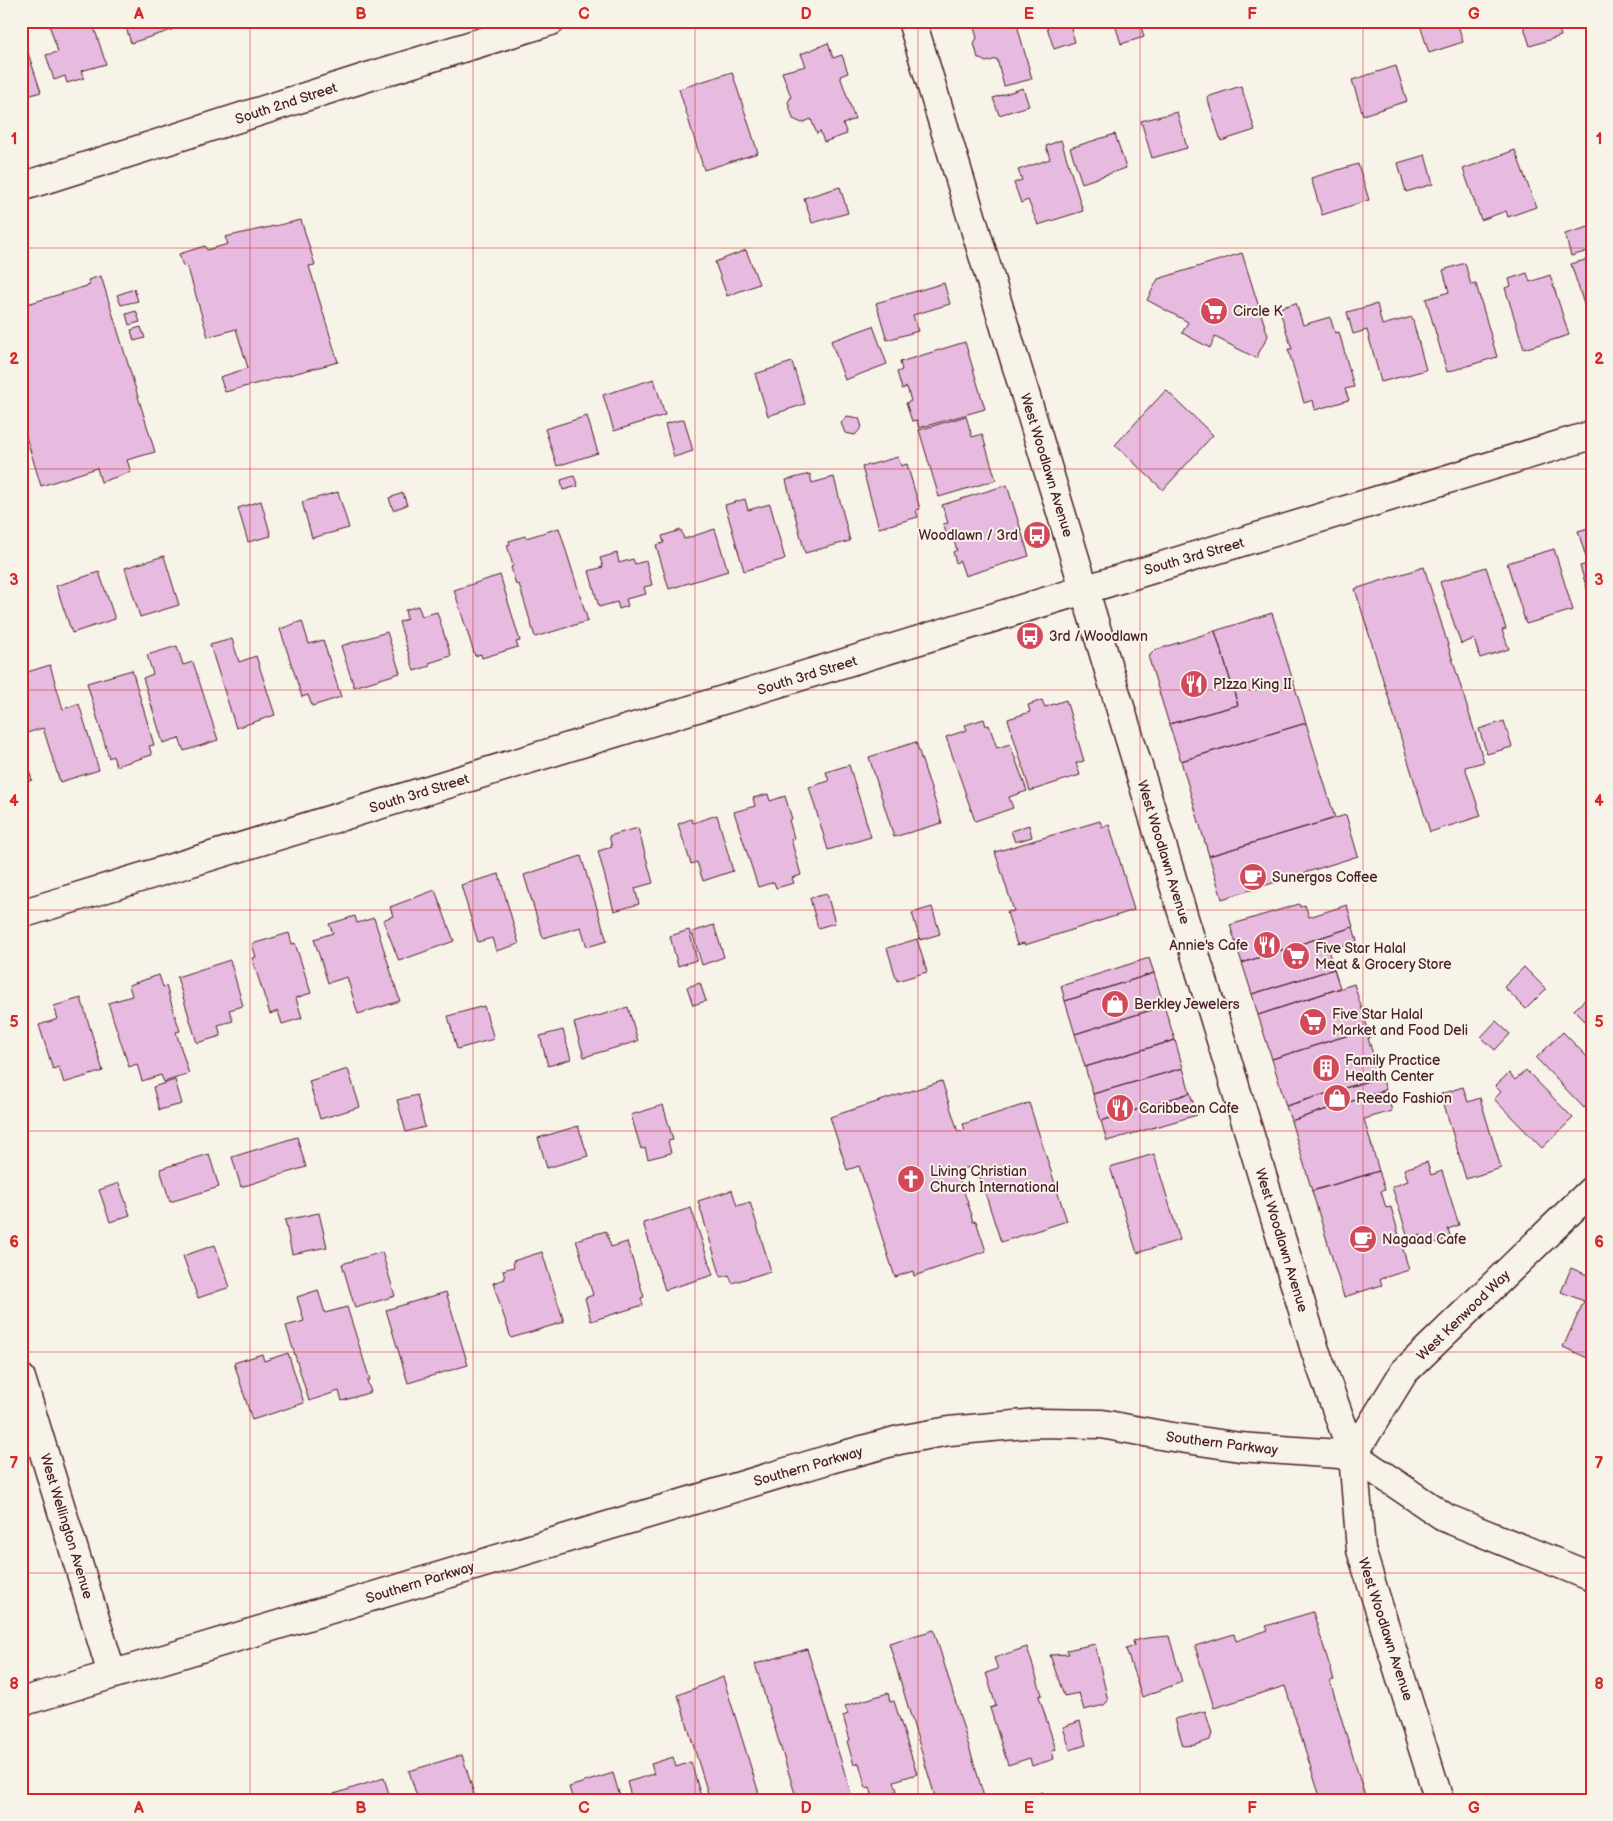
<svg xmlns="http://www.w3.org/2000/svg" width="1613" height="1821" font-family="'Balsamiq Sans',sans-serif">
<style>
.building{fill:#e7badf;stroke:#4a1f2b}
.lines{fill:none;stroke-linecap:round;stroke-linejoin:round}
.minor-casing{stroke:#4a1f2b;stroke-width:31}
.tertiary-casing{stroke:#4a1f2b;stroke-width:31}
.secondary-casing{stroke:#4a1f2b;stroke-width:31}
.minor{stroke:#f7f3e8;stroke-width:28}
.tertiary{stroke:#f7f3e8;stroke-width:28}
.secondary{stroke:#f7f3e8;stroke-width:28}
.grid{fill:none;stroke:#d62828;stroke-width:1;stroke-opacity:0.55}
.labels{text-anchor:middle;stroke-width:4;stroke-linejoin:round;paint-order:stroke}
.street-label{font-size:14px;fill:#4a1f2b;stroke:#f7f3e8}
.poi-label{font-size:14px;fill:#4a1f2b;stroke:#f7f3e8;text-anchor:start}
.neatline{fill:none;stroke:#d62828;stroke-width:2}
.grid-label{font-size:16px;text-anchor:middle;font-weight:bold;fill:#d62828}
</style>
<rect width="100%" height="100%" fill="#f7f3e8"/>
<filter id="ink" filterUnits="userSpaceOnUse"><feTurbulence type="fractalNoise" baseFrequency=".02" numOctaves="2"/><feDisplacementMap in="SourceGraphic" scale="10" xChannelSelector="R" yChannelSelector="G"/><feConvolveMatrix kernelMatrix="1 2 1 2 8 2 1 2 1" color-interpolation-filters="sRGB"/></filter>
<g filter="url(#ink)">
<path class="building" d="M48,21H92L106,64L81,71L84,78L67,83L65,76L54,80L46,55L58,52Z
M124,21H169L172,30L131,43Z
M972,21H1016L1032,79L1004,86L997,59L986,62L978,58L974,43L977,38Z
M1045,21H1084L1085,23L1071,28L1075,42L1054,49Z
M1114,21H1155L1141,26L1144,37L1121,44Z
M1457,21L1463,42L1429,53L1419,22Z
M1522,21H1557L1561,36L1530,46Z
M21,32L41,92L21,98Z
M828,43L833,58L842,55L848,73L840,76L855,119L843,124L847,134L824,142L820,131L817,134L811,119L802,123L793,119L788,102L791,97L782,72L806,66L801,54Z
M1396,66L1407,101L1363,115L1352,80Z
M732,72L758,153L704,170L679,89Z
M1241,86L1255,130L1221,141L1207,97Z
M1023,88L1029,106L999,115L993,98Z
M1177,112L1187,148L1152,158L1141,121Z
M1115,134L1126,168L1082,183L1070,148Z
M1061,140L1083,211L1038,225L1028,200L1021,203L1014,183L1022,180L1018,170L1050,159L1046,146Z
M1515,150L1536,207L1508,217L1506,211L1481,220L1463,169Z
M1425,155L1433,184L1406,192L1398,163Z
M1358,164L1369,200L1322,215L1311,178Z
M840,187L848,213L812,223L804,198Z
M301,220L315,265L309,266L338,362L225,392L220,377L248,368L236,329L208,337L187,265L183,266L179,254L205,246L207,250L228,244L225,237Z
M1592,226V250L1571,256L1565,234Z
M746,250L759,284L727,296L715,262Z
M1242,253L1268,336L1256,358L1215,337L1210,348L1182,333L1188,322L1147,300L1158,279Z
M1592,258V325L1591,326L1571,264Z
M1465,263L1471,285L1476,284L1497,357L1447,372L1426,299L1449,292L1443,270Z
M1527,273L1530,282L1550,275L1569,335L1524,349L1505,288L1511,286L1509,279Z
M101,276L155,452L127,460L131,472L101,482L97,468L41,486L21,420V306L90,285L88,280Z
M944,283L950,304L913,315L918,331L887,340L876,303Z
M134,289L138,301L121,305L117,295Z
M1296,303L1303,325L1330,317L1335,333L1339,332L1354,387L1345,389L1349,400L1315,410L1313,400L1304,403L1288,349H1292L1279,308Z
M1377,304L1382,325L1412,317L1426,370L1381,382L1367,330L1353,334L1347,312Z
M136,311L140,322L129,325L126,314Z
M873,326L887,364L845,380L831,341Z
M141,327L145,338L134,341L131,330Z
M965,342L985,409L919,428L917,420L912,421L906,403L911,401L907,387L902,389L897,372L902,370L900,362Z
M792,362L805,404L768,416L755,374Z
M654,379L665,415L614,431L603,395Z
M1166,390L1213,435L1163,490L1115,445Z
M587,416L598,453L557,466L545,429Z
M847,416L859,418L862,427L855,435L845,433L841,423Z
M966,416L972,437L982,434L996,480L939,497L919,430Z
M684,419L693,451L674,457L665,424Z
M898,457L901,466L907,464L920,509L916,510L918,517L879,528L862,467Z
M810,474L812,483L834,477L850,541L805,553L786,480Z
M574,476L578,486L563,490L561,480Z
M1007,485L1029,556L965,576L960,561L956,563L953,552L957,550L952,536L948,538L943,524L948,523L942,505Z
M338,492L349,528L312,538L302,502Z
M403,493L407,505L393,510L389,498Z
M745,499L748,510L770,504L785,559L744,571L725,505Z
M261,501L271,536L248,542L238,508Z
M1592,527V605L1580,566L1588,564L1578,531Z
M559,528L588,621L535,637L519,584L516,585L511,567L513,566L507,545L510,544L509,541L525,536L526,538Z
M715,529L728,571L669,589L656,545L664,543L662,536L681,530L684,539Z
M1554,549L1573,610L1526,624L1507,563Z
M617,553L619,563L633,559L635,564L646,561L652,585L644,587L646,594L626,599L628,606L619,609L617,602L599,607L589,571L603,567L600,558Z
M164,556L179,605L140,617L125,568Z
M1424,567L1484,762L1465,767L1481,816L1430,832L1355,589Z
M1486,567L1506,629L1502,630L1509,649L1480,658L1474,639L1461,644L1440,582Z
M99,572L115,619L72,633L56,586Z
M500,575L520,641L516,642L518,647L482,658L481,654L475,656L454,590Z
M418,606L422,616L437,612L451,656L429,663L430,666L414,671L399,622L407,619L405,610Z
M1272,613L1306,723L1181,761L1169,724L1238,705L1215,631Z
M302,621L309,644L323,640L341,697L312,706L308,695L302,697L280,629Z
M1215,631L1238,705L1169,724L1149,659L1150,655L1155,650Z
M387,632L400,673L354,687L341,646Z
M232,639L239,662L256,656L275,715L236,728L210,645Z
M177,646L183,665L193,662L218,740L184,751L179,738L163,743L143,678L153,674L147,655Z
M50,665L63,709L79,704L99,770L60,782L43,728L27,733L21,713V674Z
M132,670L154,745L149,746L152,755L116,766L113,756L109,758L87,683Z
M1042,700L1045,707L1066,700L1084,761L1076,763L1080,775L1030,791L1008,719L1030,712L1028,705Z
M984,719L986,726L989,725L997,748L1010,744L1027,791L1009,797L1013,808L975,821L946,737L967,730L965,725Z
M1504,721L1512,747L1487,754L1479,729Z
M1306,723L1335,818L1209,856L1181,761Z
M916,742L942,823L894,837L869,757Z
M21,744L32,780L21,784Z
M849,765L871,837L828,850L809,787L829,781L826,772Z
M768,794L770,801L785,796L792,819L789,820L794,838L791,839L801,875L792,878L794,883L776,888L774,882L758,887L734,812L755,806L753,798Z
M717,815L733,871L703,881L697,862L691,864L678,824L691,819L693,823Z
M1346,815L1358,856L1222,899L1209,856Z
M1100,821L1102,827L1109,824L1134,910L1025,945L1024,943L1017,945L1007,912L1014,911L995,852Z
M1029,825L1032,837L1015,842L1011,831Z
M638,828L653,883L635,888L639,904L614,911L598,851L612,847L609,836Z
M581,856L607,941L587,947L581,927L543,938L524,875Z
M499,874L519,944L496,951L492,938L478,942L461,885Z
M435,890L454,941L399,961L383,920L393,916L390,907Z
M827,894L835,923L818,928L810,898Z
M1299,904L1300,907L1305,905L1309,917L1347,905L1353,927L1242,963L1230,925Z
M932,907L940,934L920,940L912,913Z
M355,916L357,923L374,918L400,1001L358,1014L347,977L328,983L314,939L333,933L329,924Z
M714,925L724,957L702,965L692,932Z
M1353,927L1357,941L1328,950L1334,969L1252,994L1242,963Z
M689,930L697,960L678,966L670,936Z
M289,933L292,944L295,943L311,993L296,998L302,1018L282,1024L278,1011L270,1014L252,958L256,957L252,944Z
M917,939L927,972L897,981L887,948Z
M1149,958L1154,973L1065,1001L1061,986Z
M230,960L243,1006L229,1010L233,1021L218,1025L221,1036L197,1043L177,977Z
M1524,967L1546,989L1526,1009L1504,987Z
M1334,969L1340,988L1258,1015L1252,994Z
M1154,973L1164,1006L1075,1034L1065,1001Z
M159,975L163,987L166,986L180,1031L176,1032L189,1074L164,1082L161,1075L142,1081L137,1064L129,1067L108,1003L132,996L129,985Z
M700,983L706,1001L693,1005L687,987Z
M1354,984L1368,1029L1272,1059L1258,1015Z
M1591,994L1592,995V1028L1574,1010Z
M81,998L103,1071L64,1083L59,1067L53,1069L39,1025L58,1019L54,1006Z
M484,1006L494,1039L457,1049L448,1016Z
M1164,1006L1175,1040L1085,1067L1075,1034Z
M628,1007L638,1041L584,1057L574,1023Z
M1496,1021L1510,1034L1495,1050L1481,1037Z
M1368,1029L1370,1038H1368L1380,1077L1286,1106L1272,1059Z
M563,1030L571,1059L548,1066L540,1036Z
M1563,1032L1592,1062V1101L1584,1108L1536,1058Z
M1175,1040L1183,1068L1093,1094L1085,1067Z
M1183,1068L1190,1093L1101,1121L1093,1094Z
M348,1069L360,1107L320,1119L309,1081Z
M1526,1070L1573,1118L1542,1148L1494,1099L1501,1092L1495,1086L1509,1073L1515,1080Z
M1382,1077L1386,1090L1291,1121L1286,1106Z
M175,1080L182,1104L159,1110L153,1087Z
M942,1081L958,1132L965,1130L963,1124L1029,1103L1067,1221L1001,1242L976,1165L960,1170L959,1174H958L961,1185L963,1184L964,1187L963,1188L966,1198L968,1201L967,1202L972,1215H971L973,1222L976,1221L986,1251L914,1276L913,1271L895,1277L859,1166L847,1170L830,1117Z
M1463,1087L1468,1102L1480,1098L1501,1168L1466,1179L1441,1094Z
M1386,1090L1392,1111L1364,1119L1379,1171L1312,1191L1291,1121Z
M1190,1093L1197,1115L1107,1141L1101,1121Z
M417,1095L425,1127L406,1132L397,1100Z
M663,1105L673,1140L668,1141L671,1153L648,1159L645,1148L641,1149L631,1115Z
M578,1126L588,1156L547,1168L538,1138Z
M297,1137L306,1167L241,1187L232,1157Z
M209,1154L219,1187L170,1202L160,1169Z
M1154,1154L1180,1240L1137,1253L1110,1167Z
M1427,1162L1431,1175L1442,1171L1459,1225L1448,1229L1451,1238L1425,1246L1421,1235L1409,1240L1392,1187L1408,1181L1404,1169Z
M1379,1171L1385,1190L1381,1191L1386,1208L1391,1207L1409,1270L1380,1279L1382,1285L1344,1297L1312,1191Z
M119,1183L130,1215L110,1222L99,1190Z
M732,1190L737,1206L750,1202L771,1271L732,1283L729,1275L721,1277L698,1201Z
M691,1208L713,1275L665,1290L643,1223Z
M319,1213L327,1247L292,1254L285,1220Z
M606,1231L611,1247L627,1242L644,1297L641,1298L643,1305L591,1321L585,1298L593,1295L576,1240Z
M215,1245L230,1287L198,1298L183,1256Z
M382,1252L395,1296L355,1308L342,1264Z
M542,1252L564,1322L511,1338L493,1283L505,1279L503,1270L514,1267L513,1261Z
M1571,1268L1592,1277V1360L1563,1347L1584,1301L1561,1292Z
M318,1290L325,1313L347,1307L370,1380L367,1381L371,1392L342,1401L339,1391L309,1401L286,1326L304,1321L297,1297Z
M446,1292L468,1365L408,1383L386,1310Z
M288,1353L304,1403L252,1420L234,1363L262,1354L264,1361Z
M1313,1612L1334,1680L1330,1681L1365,1796L1354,1800H1321L1285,1686L1214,1708L1195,1646L1234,1634L1236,1641L1268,1630L1266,1626Z
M934,1630L985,1800H936L889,1643Z
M1169,1636L1182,1682L1142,1697L1126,1649L1134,1646L1133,1641L1147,1638Z
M1095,1644L1108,1701L1104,1705L1084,1710L1079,1693L1064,1696L1050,1655L1069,1654L1067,1650Z
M1027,1647L1042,1695L1039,1696L1056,1750L1052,1751L1054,1759L1032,1766L1030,1758L1008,1765L990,1708L996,1706L986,1673L998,1669L994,1658Z
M807,1649L853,1800H797L755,1664Z
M723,1677L761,1800H710L678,1695Z
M888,1693L890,1702L894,1701L917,1774L894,1781L897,1791L873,1798L870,1787L866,1788L859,1763L854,1765L847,1741L850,1740L843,1716L848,1714L845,1706Z
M1205,1711L1212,1733L1210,1740L1196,1745L1183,1746L1175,1719Z
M1080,1721L1086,1745L1070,1750L1063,1727Z
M462,1755L476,1800H418L409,1771Z
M673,1757L676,1767L691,1762L702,1800H632L627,1782L654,1774L651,1764Z
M613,1773L621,1800H573L569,1787Z
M384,1778L391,1800H332L331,1795Z
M1043,1792L1045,1800H1019Z"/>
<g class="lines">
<g class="minor-casing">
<path id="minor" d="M21,187L374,75L551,21
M21,1378L112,1674
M1353,1455L1361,1550L1439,1800"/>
</g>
<g class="tertiary-casing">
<path id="tertiary" d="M1353,1455L1404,1372L1592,1190"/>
</g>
<g class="secondary-casing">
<path id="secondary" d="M912,21L1315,1350L1353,1455
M21,914L1592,435
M21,1702L830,1459L899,1440L949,1431L1037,1423L1102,1424L1166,1436L1240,1447L1353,1455L1446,1518L1592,1577"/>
</g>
<use href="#minor" class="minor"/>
<use href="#tertiary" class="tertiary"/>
<use href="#secondary" class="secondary"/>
</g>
</g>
<path class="grid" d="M250,21V1800M473,21V1800M695,21V1800M918,21V1800M1140,21V1800M1363,21V1800M21,248H1592M21,469H1592M21,690H1592M21,910H1592M21,1131H1592M21,1352H1592M21,1573H1592"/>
<defs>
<g id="supermarket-disc" transform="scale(1.4375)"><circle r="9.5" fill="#d1495b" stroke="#f7f3e8"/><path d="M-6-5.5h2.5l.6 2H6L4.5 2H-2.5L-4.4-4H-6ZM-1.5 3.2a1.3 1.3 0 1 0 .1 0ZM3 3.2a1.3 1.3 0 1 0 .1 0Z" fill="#fff"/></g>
<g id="bus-disc" transform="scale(1.4375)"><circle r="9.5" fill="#d1495b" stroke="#f7f3e8"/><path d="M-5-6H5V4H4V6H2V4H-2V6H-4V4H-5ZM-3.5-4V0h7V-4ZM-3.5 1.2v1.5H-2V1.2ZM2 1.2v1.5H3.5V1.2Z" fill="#fff"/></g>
<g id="restaurant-disc" transform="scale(1.4375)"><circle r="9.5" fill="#d1495b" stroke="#f7f3e8"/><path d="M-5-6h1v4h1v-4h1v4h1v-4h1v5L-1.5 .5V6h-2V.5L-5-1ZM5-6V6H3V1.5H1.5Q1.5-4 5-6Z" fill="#fff"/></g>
<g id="cafe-disc" transform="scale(1.4375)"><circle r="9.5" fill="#d1495b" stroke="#f7f3e8"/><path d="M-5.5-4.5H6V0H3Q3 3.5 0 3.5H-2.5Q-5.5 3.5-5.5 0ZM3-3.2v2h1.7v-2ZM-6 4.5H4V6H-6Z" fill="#fff"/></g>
<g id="shop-disc" transform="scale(1.4375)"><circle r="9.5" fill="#d1495b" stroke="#f7f3e8"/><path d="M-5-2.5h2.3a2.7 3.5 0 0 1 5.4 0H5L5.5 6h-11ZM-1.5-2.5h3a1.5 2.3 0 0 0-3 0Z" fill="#fff"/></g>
<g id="building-disc" transform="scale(1.4375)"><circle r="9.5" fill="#d1495b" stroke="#f7f3e8"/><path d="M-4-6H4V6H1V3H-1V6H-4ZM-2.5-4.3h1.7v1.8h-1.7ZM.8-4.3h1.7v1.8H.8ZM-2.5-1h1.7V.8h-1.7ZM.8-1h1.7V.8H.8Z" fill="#fff"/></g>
<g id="church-disc" transform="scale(1.4375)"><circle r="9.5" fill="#d1495b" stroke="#f7f3e8"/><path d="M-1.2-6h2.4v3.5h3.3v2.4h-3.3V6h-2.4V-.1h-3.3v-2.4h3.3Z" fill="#fff"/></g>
</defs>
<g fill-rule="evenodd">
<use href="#supermarket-disc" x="1214" y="311"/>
<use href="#bus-disc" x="1037" y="535"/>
<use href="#bus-disc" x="1030" y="636"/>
<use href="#restaurant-disc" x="1194" y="684"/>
<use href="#cafe-disc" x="1253" y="877"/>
<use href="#restaurant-disc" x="1267" y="945"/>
<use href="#supermarket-disc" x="1296" y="956"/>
<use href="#shop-disc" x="1115" y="1004"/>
<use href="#supermarket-disc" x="1313" y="1022"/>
<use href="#building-disc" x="1326" y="1068"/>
<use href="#shop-disc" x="1337" y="1098"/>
<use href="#restaurant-disc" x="1120" y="1108"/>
<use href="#church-disc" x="911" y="1179"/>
<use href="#cafe-disc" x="1363" y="1239"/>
</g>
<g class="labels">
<g class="street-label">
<text transform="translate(286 103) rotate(-18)" y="5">South 2nd Street</text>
<text transform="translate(1047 465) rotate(73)" y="5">West Woodlawn Avenue</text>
<text transform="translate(1194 556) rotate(-16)" y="5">South 3rd Street</text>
<text transform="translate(807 675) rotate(-17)" y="5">South 3rd Street</text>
<text transform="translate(419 793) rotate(-17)" y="5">South 3rd Street</text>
<text transform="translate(1164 852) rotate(73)" y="5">West Woodlawn Avenue</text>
<text transform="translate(1282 1240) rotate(73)" y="5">West Woodlawn Avenue</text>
<text transform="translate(1463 1315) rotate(-44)" y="5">West Kenwood Way</text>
<text transform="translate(1222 1443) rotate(7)" y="5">Southern Parkway</text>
<text transform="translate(808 1466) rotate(-16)" y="5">Southern Parkway</text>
<text transform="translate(67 1526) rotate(73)" y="5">West Wellington Avenue</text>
<text transform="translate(420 1582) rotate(-17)" y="5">Southern Parkway</text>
<text transform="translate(1386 1629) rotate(72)" y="5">West Woodlawn Avenue</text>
</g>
<g class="poi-label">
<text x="1233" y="316">Circle K</text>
<text x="1018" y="540" text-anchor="end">Woodlawn / 3rd</text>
<text x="1049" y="641">3rd / Woodlawn</text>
<text x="1213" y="689">PIzza King II</text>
<text x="1272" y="882">Sunergos Coffee</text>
<text x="1248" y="950" text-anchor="end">Annie's Cafe</text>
<text x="1315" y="953">Five Star Halal<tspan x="1315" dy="16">Meat &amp; Grocery Store</tspan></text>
<text x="1134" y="1009">Berkley Jewelers</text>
<text x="1332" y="1019">Five Star Halal<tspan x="1332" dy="16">Market and Food Deli</tspan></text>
<text x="1345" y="1065">Family Practice<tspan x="1345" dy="16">Health Center</tspan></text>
<text x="1356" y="1103">Reedo Fashion</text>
<text x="1139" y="1113">Caribbean Cafe</text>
<text x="930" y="1176">Living Christian<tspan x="930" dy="16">Church International</tspan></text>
<text x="1382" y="1244">Nagaad Cafe</text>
</g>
</g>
<rect width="1613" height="1821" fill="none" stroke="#f7f3e8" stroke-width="55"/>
<rect x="28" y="28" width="1558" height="1766" class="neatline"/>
<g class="grid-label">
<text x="139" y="19">A</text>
<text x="361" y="19">B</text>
<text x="584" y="19">C</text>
<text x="806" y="19">D</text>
<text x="1029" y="19">E</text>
<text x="1252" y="19">F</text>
<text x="1474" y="19">G</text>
<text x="14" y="144">1</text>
<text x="1599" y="144">1</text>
<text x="14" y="364">2</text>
<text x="1599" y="364">2</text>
<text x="14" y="585">3</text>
<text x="1599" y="585">3</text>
<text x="14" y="806">4</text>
<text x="1599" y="806">4</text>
<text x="14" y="1027">5</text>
<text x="1599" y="1027">5</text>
<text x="14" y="1247">6</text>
<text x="1599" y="1247">6</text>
<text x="14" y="1468">7</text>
<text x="1599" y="1468">7</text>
<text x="14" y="1689">8</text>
<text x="1599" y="1689">8</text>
<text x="139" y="1813">A</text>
<text x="361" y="1813">B</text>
<text x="584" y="1813">C</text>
<text x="806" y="1813">D</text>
<text x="1029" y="1813">E</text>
<text x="1252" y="1813">F</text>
<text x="1474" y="1813">G</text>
</g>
</svg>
